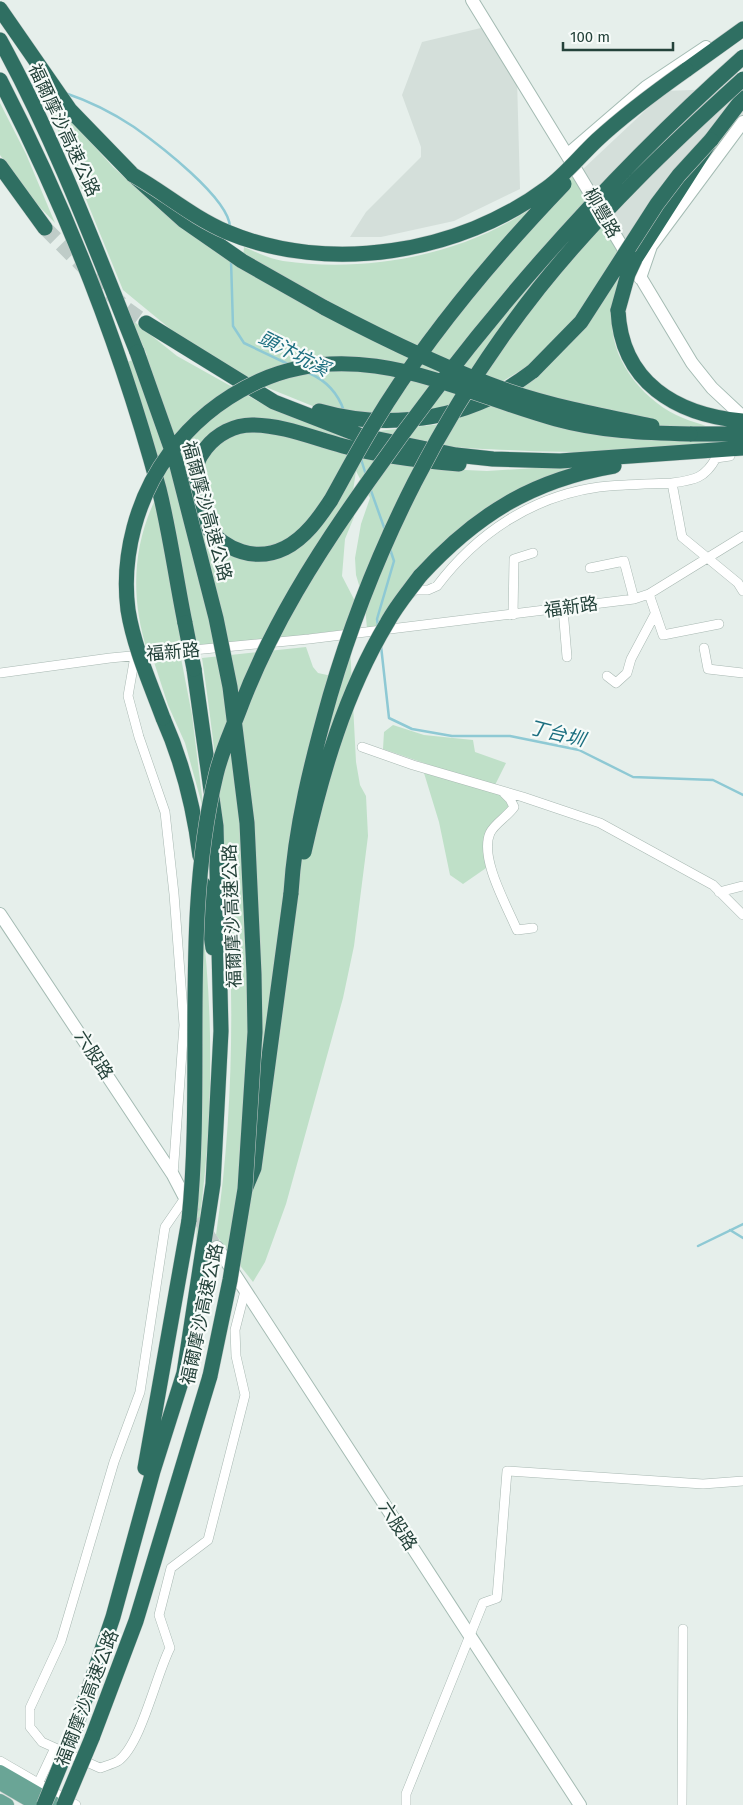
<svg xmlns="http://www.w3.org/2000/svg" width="743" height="1805" font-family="'Fira Sans','Noto Sans TC',sans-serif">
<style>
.built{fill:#d4dfda}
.green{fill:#bfe0c8}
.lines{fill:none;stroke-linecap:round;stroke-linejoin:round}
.stream{stroke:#8ec9d4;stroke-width:2.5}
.secondary-tunnel{stroke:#bfccc8;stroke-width:12;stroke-dasharray:12 6;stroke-linecap:butt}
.highway-tunnel{stroke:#bfccc8;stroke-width:15;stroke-dasharray:15 8;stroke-linecap:butt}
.street-casing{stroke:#a8b8b2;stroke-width:10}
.secondary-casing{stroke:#a4bbb3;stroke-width:14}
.primary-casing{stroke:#c2cac8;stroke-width:15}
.highway-casing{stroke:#c2cac8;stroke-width:16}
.street{stroke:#fff;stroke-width:9}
.secondary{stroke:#fff;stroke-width:12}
.primary{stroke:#6aa596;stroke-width:14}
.highway{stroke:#2f6f62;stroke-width:15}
.highway-bridge-casing{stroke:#c2cac8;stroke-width:16;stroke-linecap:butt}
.highway-bridge{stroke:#2f6f62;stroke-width:15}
.labels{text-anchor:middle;stroke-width:4.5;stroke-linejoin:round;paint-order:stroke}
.street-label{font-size:18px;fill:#24423a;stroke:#f7fbf9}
.water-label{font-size:19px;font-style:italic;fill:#1c6f80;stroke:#f7fbf9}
</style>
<rect width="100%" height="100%" fill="#e6efeb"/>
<path class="built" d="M485,27L517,79L520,189L454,221L381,237H350L366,212L421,157V147L402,95L422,42Z
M743,88V120L640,267L582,170L666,91Z"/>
<path class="green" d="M0,103L26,154L55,223L35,202L0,155Z
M64,113L113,167L159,209L242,270L244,247C256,252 270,259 283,261C364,273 461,256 530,209C545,198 558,183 571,170L628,265C623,280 616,296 613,312C606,357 644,402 683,418C691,422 700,423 708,427C720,433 732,443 743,451C665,452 586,454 508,450C464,448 419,447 378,431L441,424L462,416L526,367L472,400L426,411L383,415L315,407L246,379L174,332L123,290L52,116Z
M132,320L177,356L259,402L444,469L487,471L597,464L496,505L382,625L367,629L365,605L356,575L355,558L361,524L370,498L356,471L353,491L354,517L345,539L342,576L357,605L360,628L204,647L147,650C131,600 132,548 155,500L169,573L193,627L176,538L127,362L147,355Z
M350,646L356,762L360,785L366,796L368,836L354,946L343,998L286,1204L265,1262L253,1282L216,1235C244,1044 230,849 202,658L306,647L313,667L318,673L341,678Z
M181,658L192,715L204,812L185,743L168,705L154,662Z
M393,725L424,735L473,740L475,752L506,763L494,787L383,749L384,732Z
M424,773L500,793L509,801V810C480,831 485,832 489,866L463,884L450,875L439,822Z
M201,913C215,1022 213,1135 196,1244L200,1141Z"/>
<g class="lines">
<path class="stream" d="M29,84L46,86
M65,93C89,101 113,113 134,127C158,144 229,198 230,227
M231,260L233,326L244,343L290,365
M309,373C327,381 338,393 344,411
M361,459L366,475
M370,488L385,530
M378,626L377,619L394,561L390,549
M381,646L389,718L412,729L452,736H510L579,750L633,777L713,780L743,795
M730,1230L743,1238
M698,1246L743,1224"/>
<path class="secondary-tunnel" d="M188,1203L217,1247"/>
<path class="highway-tunnel" d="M45,228L125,308L146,323"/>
<g class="street-casing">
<path id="street" d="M730,456L716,458C705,478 695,480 672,483L682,537L738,583L743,591
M590,568L624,561L634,599
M649,594L663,635L719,624
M409,595L415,590H428L437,586C477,533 533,496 599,487C623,484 648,484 672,483
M563,609L567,657
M513,615L514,559L533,553
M704,648L708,669L743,673
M135,656L128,696L139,737L165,812L174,894L184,1025L173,1175
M0,673L110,658L309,639L634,599L649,594L743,536
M607,676L616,683L627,673L631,659L655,614
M362,747L413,765L523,797L600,823L713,885L743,915
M504,793L510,799L514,807C508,816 494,824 490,833C479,858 507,906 517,930L533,928
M719,892L742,886
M185,1198L165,1227L140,1392L114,1462L61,1641L30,1708V1727L42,1742L100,1768C105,1766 113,1764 118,1761C141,1745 156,1675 170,1648L159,1615L171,1568L208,1540L245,1395L236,1356L235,1330L245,1291
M0,1761L76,1805
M38,1784L55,1748
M406,1805V1794L483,1603L497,1598L507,1471L703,1484L743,1481
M682,1805L683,1629"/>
</g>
<g class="secondary-casing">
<path id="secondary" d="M472,0L567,155L692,363L712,388L743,417
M567,155L646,87L706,47
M640,278L651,246L743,122
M0,914L173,1175L185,1198
M217,1247L580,1805"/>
</g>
<g class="primary-casing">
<path id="primary" d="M0,1772L57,1805
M0,1783L38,1805
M0,1801L7,1805"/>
</g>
<g class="highway-casing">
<path id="highway" d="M0,9L70,110L133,175L183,220L242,261L325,308
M0,40C55,140 95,247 137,352
M686,70L743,29
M0,80C67,210 121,348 159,489C170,533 176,579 185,623
M0,166L45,228
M635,259L711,140L743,98
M618,310C621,382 676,415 743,421
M146,323L274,402L359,435L456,455L493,459L560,461L743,448
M319,411C378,428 444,422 498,394C510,388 522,379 533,371
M690,434H743
M331,500C319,518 305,538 285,548C226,577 165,499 206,448C217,434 234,425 252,425C283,425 313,438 343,446C381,456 421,461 459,464
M420,576C476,515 532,480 614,466
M163,718C183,763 194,808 200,856
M203,884L213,948
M246,1187L254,1168L291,893
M145,1468L189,1220
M74,1732L113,1617L153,1471L184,1373L213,1184L221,1031L216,826L194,669
M92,1738L136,1621L210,1376"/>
</g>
<use href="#street" class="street"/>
<use href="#secondary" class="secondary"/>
<use href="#primary" class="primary"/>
<use href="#highway" class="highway"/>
<g class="highway-bridge-casing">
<path id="highway-bridge" d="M133,175C165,193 192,217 227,232C329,275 460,253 547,188C565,175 580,156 597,140C624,115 655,92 686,70
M325,308C384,339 445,369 508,391C555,407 603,416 652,426
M618,310L628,274L635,259
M137,352L176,462L216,618L230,687L247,823L254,974L255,1032L245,1189L230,1280L210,1376
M533,371L581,322L657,204L679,175L711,140
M331,500C345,475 359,448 374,424C425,339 496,255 564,184
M185,623L194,669
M163,718C150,683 134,647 128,610C121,556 137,497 169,454C193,421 222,398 259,381C361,335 458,392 556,419C600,431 644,433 690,434
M304,852C322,772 345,693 387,623C396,606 409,591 420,576
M291,893C295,827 312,760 330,696C373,549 443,409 539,288C600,212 671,144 743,79
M189,1220C204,1073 181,921 216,775C221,753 231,732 239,711C270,628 316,555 368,482C478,325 599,185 743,57
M44,1805L74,1732
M64,1805L92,1738"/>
</g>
<use href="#highway-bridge" class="highway-bridge"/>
</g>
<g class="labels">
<g class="street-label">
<text transform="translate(64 130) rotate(65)" y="6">福爾摩沙高速公路</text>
<text transform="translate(602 213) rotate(60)" y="6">柳豐路</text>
<text transform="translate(207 511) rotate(75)" y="6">福爾摩沙高速公路</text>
<text transform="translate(571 607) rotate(-8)" y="6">福新路</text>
<text transform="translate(173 652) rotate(-5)" y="6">福新路</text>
<text transform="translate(232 916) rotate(-92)" y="6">福爾摩沙高速公路</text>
<text transform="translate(94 1055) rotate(57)" y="6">六股路</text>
<text transform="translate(202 1314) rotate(-78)" y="6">福爾摩沙高速公路</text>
<text transform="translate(398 1526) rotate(57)" y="6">六股路</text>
<text transform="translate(87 1698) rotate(-69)" y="6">福爾摩沙高速公路</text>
</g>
<g class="water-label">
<text transform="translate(294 353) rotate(27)" y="7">頭汴坑溪</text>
<text transform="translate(557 733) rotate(14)" y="7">丁台圳</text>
</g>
</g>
<path d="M563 42v8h110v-8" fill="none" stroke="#24423a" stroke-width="2.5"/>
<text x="570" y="42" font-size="15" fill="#24423a" stroke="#f7fbf9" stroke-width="4" paint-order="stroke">100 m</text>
</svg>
